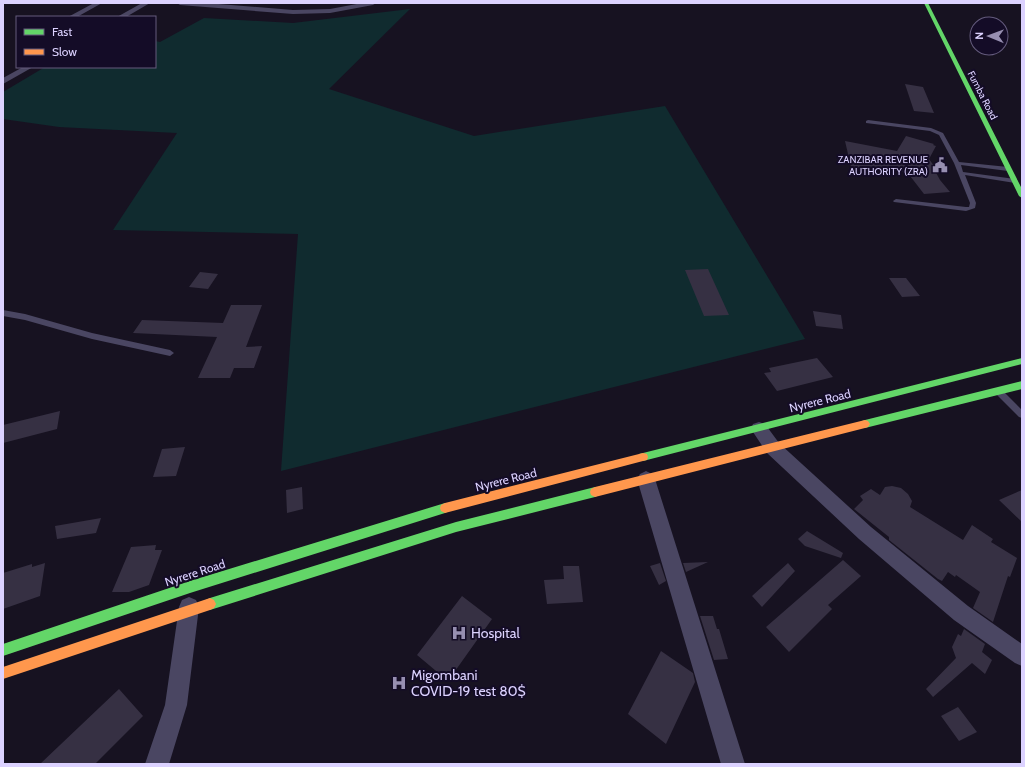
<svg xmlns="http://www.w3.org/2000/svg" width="1025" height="767" font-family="Cabin,sans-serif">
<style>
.green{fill:#102b2f}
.building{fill:#363043}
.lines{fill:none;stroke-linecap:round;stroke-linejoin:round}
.lane{fill:#4a4662;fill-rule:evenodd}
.street{fill:#4a4662;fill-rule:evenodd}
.fast{fill:#63d668;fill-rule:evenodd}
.slow{fill:#ff974d;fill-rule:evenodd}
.labels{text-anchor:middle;stroke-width:4;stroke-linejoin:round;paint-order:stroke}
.far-street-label{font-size:10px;fill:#dcd2ff;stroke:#140c27}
.far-poi-label{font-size:10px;fill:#dcd2ff;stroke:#140c27;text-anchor:end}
.street-label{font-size:12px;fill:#dcd2ff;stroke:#140c27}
.near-poi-label{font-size:14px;fill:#dcd2ff;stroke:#140c27;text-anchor:start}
</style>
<rect width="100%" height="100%" fill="#171221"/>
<path class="green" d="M410,9L329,89L474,136L665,106L805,339L281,471L298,234L113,230L177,133L59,127L3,119V92L45,67H155V41L160,42L204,18L293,23Z"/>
<path class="building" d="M905,84L923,87L934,113L914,111Z
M906,136L934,144L933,145L936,146L929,159L934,166V169L940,180L950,192L924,194L907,172L851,167L845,141L897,151Z
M708,269L729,315L704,316L685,270Z
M200,272L218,274L208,289L189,287Z
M889,278H906L920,296L902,297Z
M231,305H262L246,347L262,346L254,368H234L230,378H198L217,337L133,333L142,320L223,323Z
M813,311L841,315L843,329L816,326Z
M817,358L833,377L777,391L764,373L771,372L769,368Z
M60,411L57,429L3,443V425Z
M185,447L176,476L153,477L162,449Z
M892,486L901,488L908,494L912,501L910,507L963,540L972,525L993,539L991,542L1017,558L1010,577L1008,576L993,622L973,608L980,592L956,575L955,577L948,572L942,581L938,579L889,540V537L854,509L863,500L860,496L871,489L880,495L885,487Z
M302,487L303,509L287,513L286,490Z
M1022,490V522L999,500Z
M101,518L96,533L57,539L55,526Z
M807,531L843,553L841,558L805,546L798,539Z
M156,545L155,550H162L149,585L129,592H112L131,547Z
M843,560L861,576L828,605L832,609L789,652L766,627Z
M708,562L686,572L683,563Z
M45,563L40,596L3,609V573L32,564V567Z
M660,563L666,581L659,585L650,566Z
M788,563L795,571L762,607L752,596Z
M563,566H579L583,602L547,604L544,580L564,579Z
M462,596L492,619L448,681L417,655Z
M700,616H713L717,629H719L728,659L714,660Z
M964,629L985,644L982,652L992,660L985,674L972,663L933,697L926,689L956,658L952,647L958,634L961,636Z
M661,651L693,673L695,682L666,744L628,714Z
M119,689L143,716L95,764H40Z
M958,707L977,732L959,741L941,716Z"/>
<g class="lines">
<path class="lane" d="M868,120L931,128L943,133L959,162L1008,167L1011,169L1008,171L961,165L963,172L1015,179L1018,181L1015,183L965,175L976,203L975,208L966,211L894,202L893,201L896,199L966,207H969L970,203L954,163L939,135L930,131L866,123V121Z
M3,310L25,314L92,333L170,350L174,353L170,356L92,339L25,320L3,316Z
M998,388L1001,389L1022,410V418L1019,417L995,393L994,391L995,389Z"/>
<path class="street" d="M94,3H102L77,17H68Z
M142,3H150L126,17H117Z
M177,3H206L293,10L330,9L362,3H376L373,5L330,13L293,14L180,5Z
M23,67H33L3,84V78Z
M759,422L765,424L779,443L871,527L968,606L1022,644V666L1015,663L954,620L859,539L767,453L751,429L753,424Z
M646,471L652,474L655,479L745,764H721L637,479L640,474Z
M189,597L196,600L199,607L187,705L169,764H145L165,705L179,607L182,600Z"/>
<path class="fast" d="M924,3H928L1022,189V198L1019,196Z
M1022,358V364L643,461L639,460L638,457L639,454L643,453Z
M1022,381V389L865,428L862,427L860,424L862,421L865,420Z
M595,487L599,489L600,492L599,495L595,497L456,532L210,610L206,608L204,604L206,600L210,598L456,522Z
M445,503L449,505L450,508L449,511L445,513L190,593L3,656V644L190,581Z"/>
<path class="slow" d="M865,420L868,421L870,424L868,427L865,428L595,497L591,495L590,492L591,489L595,487Z
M643,453L647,454L648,457L647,460L643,461L445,513L441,511L440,508L441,505L445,503Z
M210,598L214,600L216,604L214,608L210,610L3,679V667Z"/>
</g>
<defs>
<g id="civic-bare" transform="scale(1.2)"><path d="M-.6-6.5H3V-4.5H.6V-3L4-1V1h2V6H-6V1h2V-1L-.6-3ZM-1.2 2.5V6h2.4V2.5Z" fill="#978fb1" stroke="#140c27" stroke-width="2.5" paint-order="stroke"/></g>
<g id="hospital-bare" transform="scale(1.2)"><path d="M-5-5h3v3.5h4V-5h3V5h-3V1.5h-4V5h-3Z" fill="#978fb1" stroke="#140c27" stroke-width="2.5" paint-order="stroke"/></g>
</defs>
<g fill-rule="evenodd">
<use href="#civic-bare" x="940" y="165"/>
<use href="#hospital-bare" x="459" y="633"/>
<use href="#hospital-bare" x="399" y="683"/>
</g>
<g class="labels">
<g class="far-street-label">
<text transform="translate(983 95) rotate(63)" y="4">Fumba Road</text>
</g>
<g class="far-poi-label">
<text x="928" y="163">ZANZIBAR REVENUE<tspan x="928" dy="12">AUTHORITY (ZRA)</tspan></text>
</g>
<g class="street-label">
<text transform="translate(820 401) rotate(-14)" y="4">Nyrere Road</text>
<text transform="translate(506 480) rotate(-14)" y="4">Nyrere Road</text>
<text transform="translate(195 573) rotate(-18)" y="4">Nyrere Road</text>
</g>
<g class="near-poi-label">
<text x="471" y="638">Hospital</text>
<text x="411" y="680">Migombani<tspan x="411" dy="16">COVID-19 test 80$</tspan></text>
</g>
</g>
<rect width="1025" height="767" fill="none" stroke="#dcd2ff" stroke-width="8"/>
<rect x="16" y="16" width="140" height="52" fill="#140c27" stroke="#645b7d"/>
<rect x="24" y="29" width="20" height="6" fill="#63d668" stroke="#645b7d"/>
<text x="52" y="36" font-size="12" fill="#dcd2ff">Fast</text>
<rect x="24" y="49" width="20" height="6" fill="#ff974d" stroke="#645b7d"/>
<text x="52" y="56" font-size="12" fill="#dcd2ff">Slow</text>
<g transform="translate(989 36) rotate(271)"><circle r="19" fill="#140c27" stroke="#645b7d"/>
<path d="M0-3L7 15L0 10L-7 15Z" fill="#978fb1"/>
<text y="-6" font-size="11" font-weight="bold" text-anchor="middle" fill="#dcd2ff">N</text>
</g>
</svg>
